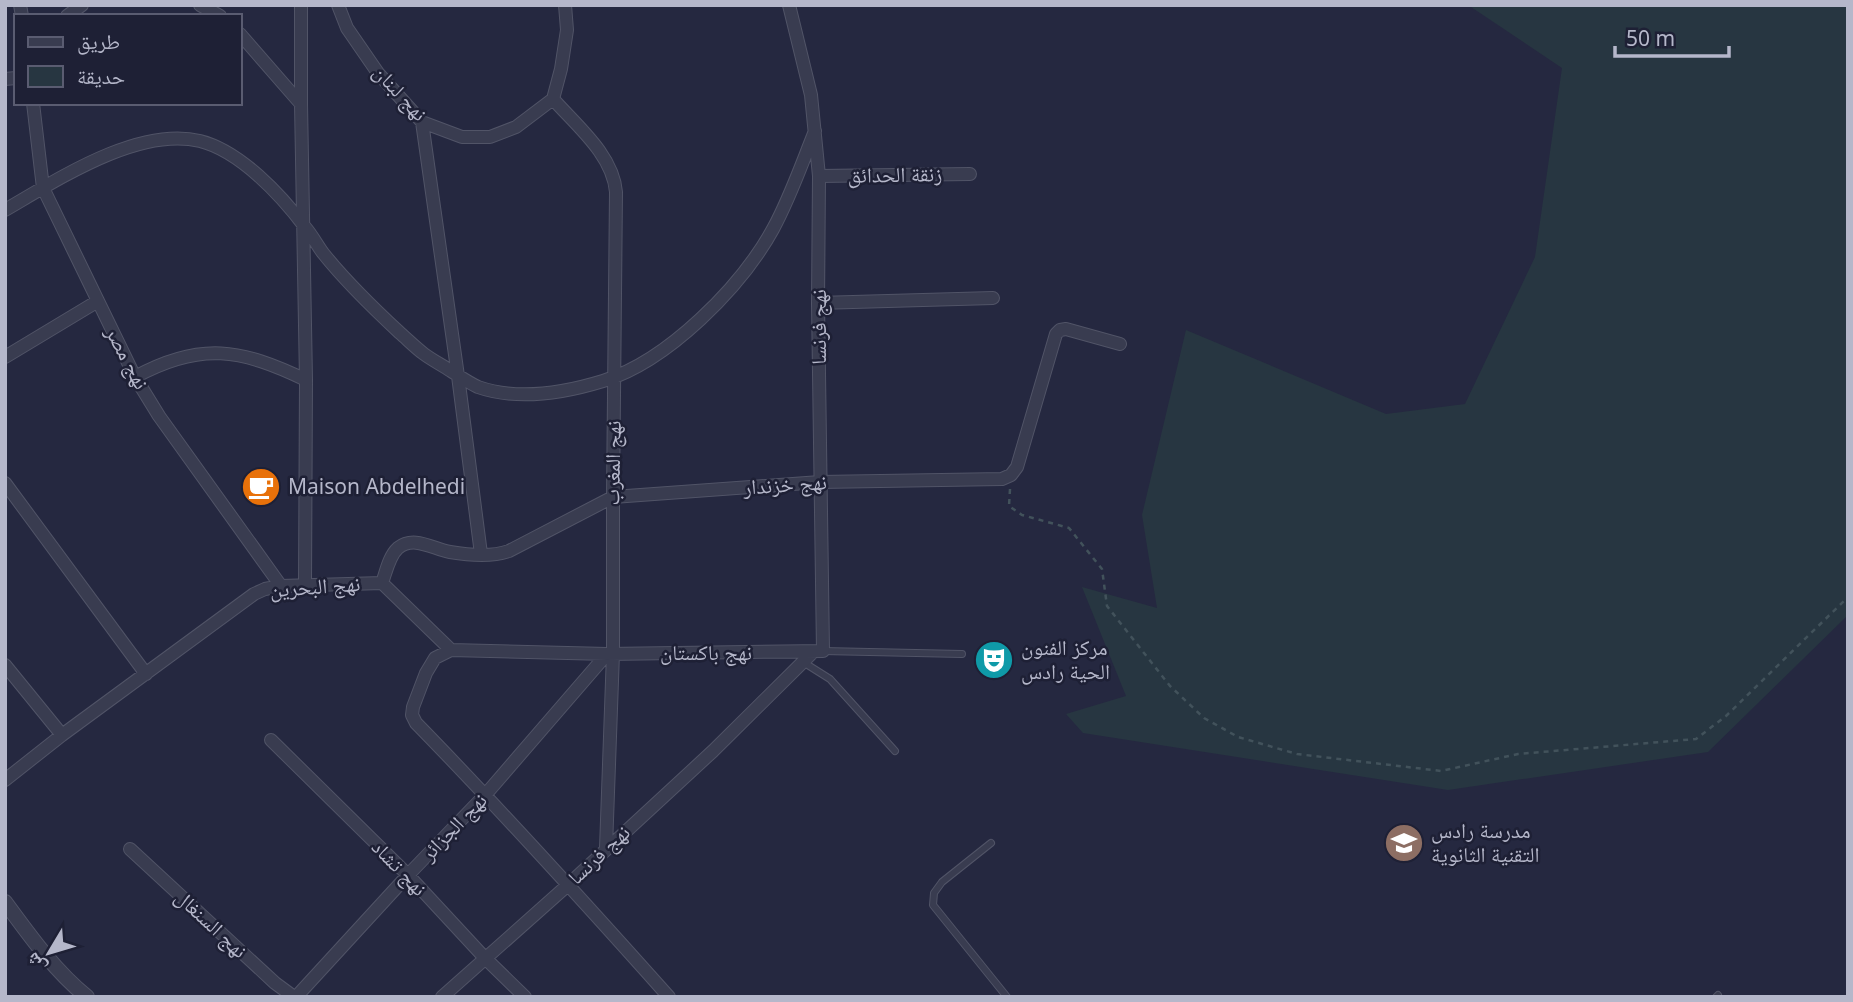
<svg xmlns="http://www.w3.org/2000/svg" width="1853" height="1002" font-family="'Noto Sans','Noto Naskh Arabic',sans-serif">
<style>
.green{fill:#273641}
.lines{fill:none;stroke-linecap:round;stroke-linejoin:round}
.service-casing{stroke:#515467;stroke-width:8}
.minor-casing{stroke:#515467;stroke-width:14}
.tertiary-casing{stroke:#515467;stroke-width:16}
.path{stroke:#42525b;stroke-width:2.5;stroke-dasharray:5 5;stroke-linecap:butt}
.service{stroke:#393c50;stroke-width:6}
.minor{stroke:#393c50;stroke-width:12}
.tertiary{stroke:#393c50;stroke-width:14}
.labels{text-anchor:middle;stroke-width:5;stroke-linejoin:round;paint-order:stroke}
.street-label{font-size:21px;fill:#b5b7ca;stroke:#1e2035}
.poi-label{font-size:21px;fill:#b5b7ca;stroke:#1e2035;text-anchor:start}
</style>
<rect width="100%" height="100%" fill="#252840"/>
<path class="green" d="M1468,5H1848V615L1708,752L1448,790L1083,733L1066,714L1126,696L1082,587L1157,608L1142,515L1186,330L1386,414L1465,404L1535,257L1562,68Z"/>
<g class="lines">
<g class="service-casing">
<path id="service" d="M823,651L962,654
M803,662L830,679L895,751
M991,843L942,882L934,893L933,905L1007,997
M1716,997L1718,995"/>
</g>
<g class="minor-casing">
<path id="minor" d="M20,5L22,16
M200,5L220,16
M301,5V104L306,380L305,585
M338,5L347,28L378,73L422,122L462,137H490L516,127L553,99L561,69L567,30L565,5
M67,16L82,5
M240,34L301,104
M5,79L16,78
M553,99C577,126 613,155 616,192L613,497V653L606,848
M33,103L43,188L135,377L159,416L281,586
M422,122L458,376L481,554
M819,176L970,174
M5,210C57,180 138,126 200,141C240,151 281,195 305,227C312,235 317,245 323,253C346,282 373,308 400,333C408,340 416,348 424,354C432,360 442,365 451,371C459,376 469,383 478,387C518,401 564,393 603,381C668,361 741,287 773,229C790,198 802,163 815,131
M818,303L993,298
M5,357L98,301
M135,377C201,341 241,349 306,380
M5,483L146,674
M382,583C386,572 389,556 398,548C414,535 433,549 450,552C468,555 492,557 509,551L613,497L820,482L1002,479L1011,475L1017,467L1056,334L1060,330L1066,329L1120,344
M451,650L607,654L823,651L818,303L819,176L811,95L789,5
M5,665L62,735
M271,740L408,875L484,957L525,997
M5,780L62,735L254,594L265,589L281,586L382,583L451,650L435,658L426,673L413,707L412,715L416,723C503,812 586,904 669,997
M130,849L275,983L294,997
M296,997L408,875L486,794L607,654
M442,997L569,884L713,751L813,652"/>
</g>
<g class="tertiary-casing">
<path id="tertiary" d="M5,902C30,936 54,970 87,997"/>
</g>
<path class="path" d="M1010,489L1009,506L1022,515L1069,528L1102,569L1107,606L1170,686L1204,718L1238,737L1297,754L1441,771L1518,754L1696,739L1726,716L1848,597"/>
<use href="#service" class="service"/>
<use href="#minor" class="minor"/>
<use href="#tertiary" class="tertiary"/>
</g>
<defs>
<g id="cafe-disc" transform="scale(2.0125)"><circle r="9.5" fill="#e8710a" stroke="#1e2035"/><path d="M-5.5-4.5H6V0H3Q3 3.5 0 3.5H-2.5Q-5.5 3.5-5.5 0ZM3-3.2v2h1.7v-2ZM-6 4.5H4V6H-6Z" fill="#fff"/></g>
<g id="theatre-disc" transform="scale(2.0125)"><circle r="9.5" fill="#0f9aa8" stroke="#1e2035"/><path d="M-5-5.5Q0-4 5-5.5V0Q5 5 0 6Q-5 5-5 0ZM-3.3-2.5H-1v1.5H-3.3ZM1-2.5H3.3v1.5H1ZM-2.8 1Q0 5.5 2.8 1Z" fill="#fff"/></g>
<g id="university-disc" transform="scale(2.0125)"><circle r="9.5" fill="#8d6e63" stroke="#1e2035"/><path d="M0-5L7-2L0 1L-7-2ZM-4 1L0 2.5L4 1V4Q0 6-4 4Z" fill="#fff"/></g>
</defs>
<g fill-rule="evenodd">
<use href="#cafe-disc" x="261" y="487"/>
<use href="#theatre-disc" x="994" y="660"/>
<use href="#university-disc" x="1404" y="843"/>
</g>
<g class="labels">
<g class="street-label">
<text transform="translate(400 93) rotate(47)" y="7">نهج لبنان</text>
<text transform="translate(895 175) rotate(-1)" y="7">زنقة الحدائق</text>
<text transform="translate(819 327) rotate(-90)" y="7">نهج فرنسا</text>
<text transform="translate(127 358) rotate(62)" y="7">نهج مصر</text>
<text transform="translate(613 463) rotate(-89)" y="7">نهج المغرب</text>
<text transform="translate(785 485) rotate(-4)" y="7">نهج خزندار</text>
<text transform="translate(315 587) rotate(-4)" y="7">نهج البحرين</text>
<text x="706" y="660">نهج باكستان</text>
<text transform="translate(454 827) rotate(-46)" y="7">نهج الجزائر</text>
<text transform="translate(599 855) rotate(-43)" y="7">نهج فرنسا</text>
<text transform="translate(399 868) rotate(46)" y="7">نهج تشاد</text>
<text transform="translate(211 924) rotate(43)" y="7">نهج السنغال</text>
</g>
<g class="poi-label">
<text x="288" y="494">Maison Abdelhedi</text>
<text x="1021" y="655">مركز الفنون<tspan x="1021" dy="24">الحية رادس</tspan></text>
<text x="1431" y="838">مدرسة رادس<tspan x="1431" dy="24">التقنية الثانوية</tspan></text>
</g>
</g>
<rect width="1853" height="1002" fill="none" stroke="#b5b7ca" stroke-width="14"/>
<rect x="14" y="14" width="228" height="91" fill="#1e2035" stroke="#5a5c71" stroke-width="2"/>
<rect x="28" y="37" width="35" height="10" fill="#393c50" stroke="#5a5c71" stroke-width="2"/>
<text x="77" y="49" font-size="21" fill="#b5b7ca">طريق</text>
<rect x="28" y="66" width="35" height="21" fill="#273641" stroke="#5a5c71" stroke-width="2"/>
<text x="77" y="84" font-size="21" fill="#b5b7ca">حديقة</text>
<g transform="translate(49 953) rotate(232)" stroke="#1e2035" stroke-width="5" paint-order="stroke">
<path d="M0-5L12 26L0 18L-12 26Z" fill="#b5b7ca"/>
<text y="-10" font-size="19" font-weight="bold" text-anchor="middle" fill="#b5b7ca">ش</text>
</g>
<path d="M1615 46v10h114v-10" fill="none" stroke="#b5b7ca" stroke-width="3.5"/>
<text x="1626" y="46" font-size="21" fill="#b5b7ca" stroke="#1e2035" stroke-width="5" paint-order="stroke">50 m</text>
</svg>
